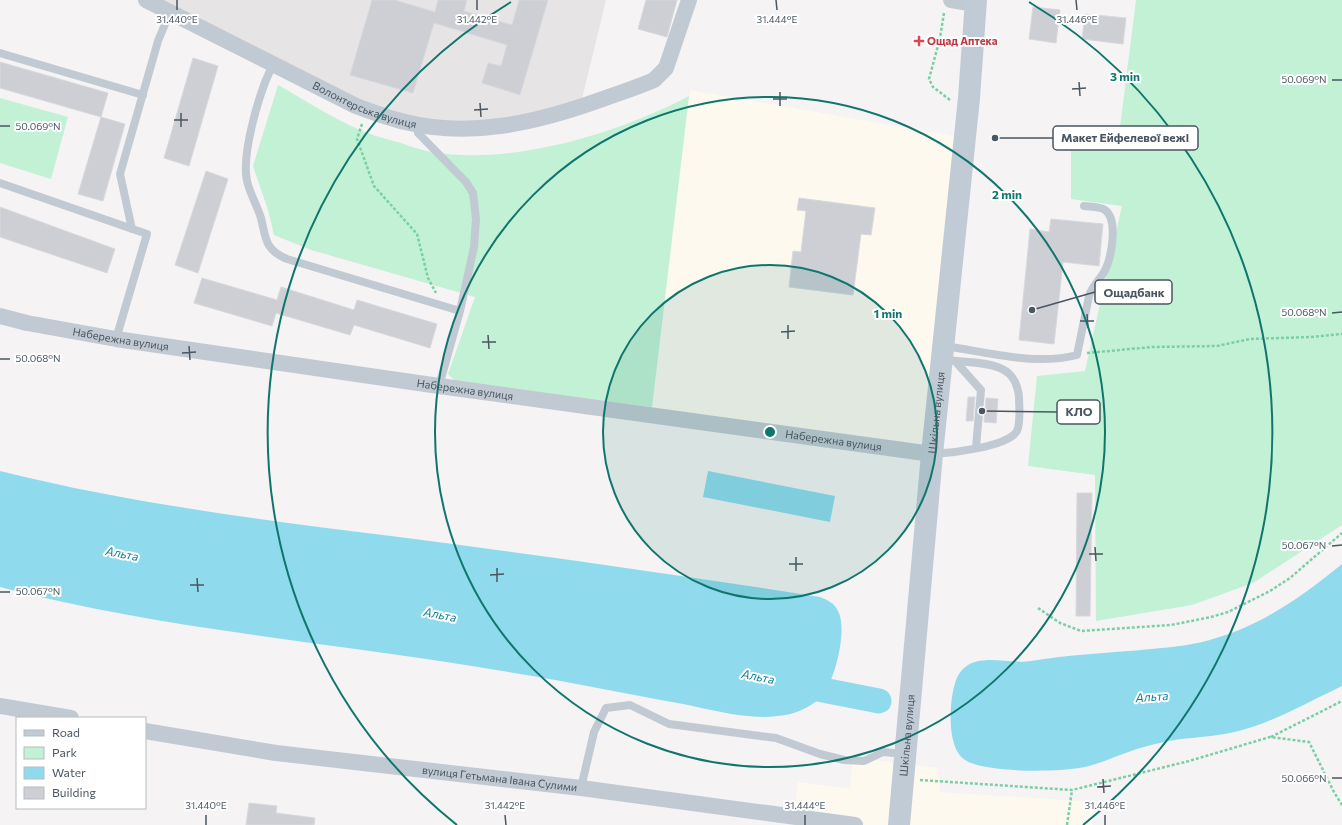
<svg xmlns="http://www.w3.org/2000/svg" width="1342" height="825" font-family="Commissioner,sans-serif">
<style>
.commercial{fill:#fdf9ef}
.education{fill:#e6e4e5}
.green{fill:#c3f1d5}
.water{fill:#90daee}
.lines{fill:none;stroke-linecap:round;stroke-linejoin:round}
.river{stroke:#90daee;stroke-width:25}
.building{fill:#cdcfd5;stroke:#d7d9de}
.path{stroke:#7ad0a6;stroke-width:2.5;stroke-dasharray:3 2;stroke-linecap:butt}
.lane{stroke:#c1cad2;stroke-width:8}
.street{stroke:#c1cad2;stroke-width:16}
.secondary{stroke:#c1cbd6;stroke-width:22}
.ticks{fill:none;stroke:#4a5661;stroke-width:1.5}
.ring{fill:none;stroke:#0f766e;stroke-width:2}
.health-dot{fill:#e0444e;stroke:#fff;stroke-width:1.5}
.labels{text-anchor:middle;stroke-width:4;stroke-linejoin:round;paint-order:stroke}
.health-label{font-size:11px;font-weight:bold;fill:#be3a42;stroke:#fff;text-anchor:start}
.street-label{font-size:11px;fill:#4a5661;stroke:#fff}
.water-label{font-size:12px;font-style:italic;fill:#0c7c9b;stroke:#fff}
.ticks-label{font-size:10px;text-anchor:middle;fill:#4a5661;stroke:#fff;stroke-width:4;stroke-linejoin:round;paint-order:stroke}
.centre{fill:#0f766e;stroke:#fff;stroke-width:2}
.ring-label{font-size:12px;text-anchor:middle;font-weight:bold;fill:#0f766e;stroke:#fff;stroke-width:4;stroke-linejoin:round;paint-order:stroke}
.leader{fill:none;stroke:#4a5661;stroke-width:1.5}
.callout-dot{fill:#4a5661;stroke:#fff;stroke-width:1.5}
.callout{fill:#fff;stroke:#4a5661;stroke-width:1.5}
.callout-label{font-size:12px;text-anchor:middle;font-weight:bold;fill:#4a5661}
</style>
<rect width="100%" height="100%" fill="#f5f3f3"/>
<path class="commercial" d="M690,90L965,138L932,454L651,416Z
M853,757L938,768L940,792L1096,802L1093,825H793L798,782L850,789Z"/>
<path class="education" d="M146,0H606L580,107L489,127L387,117Z"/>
<path class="green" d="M1136,0H1342V525L1253,583L1192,605L1096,621L1095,475L1028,466L1037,376L1085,371L1122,206L1071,199V128L1120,127Z
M278,85C305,100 332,118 360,130C373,136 388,139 401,143C409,146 418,149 427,151C509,167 617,134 689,96L652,407L456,382L448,374L475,297L311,250L274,235L268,210L253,166Z
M0,98L68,117L51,179L0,163Z"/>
<path class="water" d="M0,471C132,504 264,520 399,537C539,555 680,575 820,597C828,600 834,603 838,611C848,629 835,682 821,697C810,708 793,715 778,716C747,720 713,710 683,704C627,694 571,682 514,673C343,643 168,631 0,587Z
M708,471L835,496L830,522L703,497Z
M1342,564V686L1332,691C1300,706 1266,726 1230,733C1207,738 1183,737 1160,743C1151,745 1142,747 1134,750C1115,756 1099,765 1079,768C1056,772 985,773 965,760C946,748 949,699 956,680C969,648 1006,665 1031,661C1071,654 1111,653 1151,649C1173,647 1195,645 1216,638C1264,624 1304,595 1342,564Z"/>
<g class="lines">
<path class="river" d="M792,684L879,701"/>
</g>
<path class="building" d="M372,0H395L435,12L438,0H467L464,11L512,25L519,0H548L520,95L482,83L488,63L501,66L507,45L434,23L413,93L350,75Z
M646,0H677L667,37L638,29Z
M1033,7L1060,10L1056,43L1029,39Z
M1085,14L1126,18L1123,44L1082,39Z
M193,58L218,66L189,166L164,158Z
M0,62L108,93L101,117L0,88Z
M101,117L125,124L103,201L78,194Z
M206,171L228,179L198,273L175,265Z
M799,198L875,208L871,235L861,234L853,295L789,287L793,251L801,252L806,211L797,210Z
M0,207L115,249L107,273L0,237Z
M1051,219L1103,224L1099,266L1063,262L1054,344L1019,340L1030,229L1049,232Z
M202,278L277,300L281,287L354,310L357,300L437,324L430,348L354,325L350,335L276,313L272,326L194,303Z
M968,397H975L973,421H966Z
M986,398L998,399L996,423L984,422Z
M1077,493H1092L1090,616H1076Z
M249,803L277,806L276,813L315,818L314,825H246Z"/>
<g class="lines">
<path class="path" d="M944,13L940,38L929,79L933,87L950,100
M362,124L357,139L374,186L417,234L428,278L436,293
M1087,353L1152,347L1217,346L1250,339L1310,337L1342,334
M1038,608L1060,623L1081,631L1171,625L1211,617L1228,612L1270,591L1290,578L1342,533
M1271,737L1342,701
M920,780L1072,790L1189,761L1270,737L1309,742L1334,792L1342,805
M1067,825L1072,790"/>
<path class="lane" d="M0,53L143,95
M273,65C260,89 241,154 247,181C250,194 257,205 261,218C266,239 265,250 287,259L460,311L439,386
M417,125L418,133L466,182L473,193L476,219L474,247L460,311
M0,183L147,234L116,339
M132,229L120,174L158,41L170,12
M945,346C987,352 1035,366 1077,355L1089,296C1092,286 1099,281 1104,272C1111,260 1119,220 1105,210C1099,206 1090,207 1084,206
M955,361L981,390L976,447
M933,454C951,453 1007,447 1017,431C1021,422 1019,406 1019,397C1018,386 1013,374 1002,369C990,362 957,361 942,360
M581,788L594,732L606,708L630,705L669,724L776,738L820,754L844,760L864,761L883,752L905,754"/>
<g class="street">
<path id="s1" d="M146,0L356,106C372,112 388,118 405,122C470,138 535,123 597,101C616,94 636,88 654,80L666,68L689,0"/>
<path d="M951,0L975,4"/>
<path id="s2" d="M0,316L27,323L116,339L439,386L932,454"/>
<path d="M0,706L71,718"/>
<path id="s3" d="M145,731L276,753L581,788L855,825"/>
</g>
<path class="secondary" id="s4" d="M899,825L932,454L969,98L976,0"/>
</g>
<path class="ticks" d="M177,0V10M477,0V10M776,0L777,10M1076,0L1077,10M1332,80H1342M1079,82L1080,96M1072,89L1086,88M780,92V106M773,99H787M480,103L481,117M474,110L488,109M181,113V127M174,120H188M0,126H10M1332,313L1342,312M1087,314L1088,328M1080,321H1094M788,325V339M781,332L795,331M488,335L489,349M482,342H496M189,346L190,360M182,353L196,352M0,359H10M1332,546L1342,545M1095,547L1096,561M1089,554H1103M796,557V571M789,564H803M497,568V582M490,575L504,574M197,578L198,592M190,585H204M0,592H10M1332,778H1342M1103,779L1104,793M1097,787L1111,786M206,815V825M505,815L506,825M805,815V825M1105,815V825"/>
<circle cx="770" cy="432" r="167" fill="#0f766e" fill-opacity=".12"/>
<g class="ring">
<circle cx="770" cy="432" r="167"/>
<circle cx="770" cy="432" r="335"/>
<path d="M457 825A502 502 0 0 1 511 2M1029 2A502 502 0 0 1 1083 825"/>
</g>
<path class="health-dot" d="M917 35h4v4h4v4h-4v4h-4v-4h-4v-4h4z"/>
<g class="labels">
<g class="health-label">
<text x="927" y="45">Ощад Аптека</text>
</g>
<g class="street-label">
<text dy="4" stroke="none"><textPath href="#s1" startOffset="243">Волонтерська вулиця</textPath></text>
<text dy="4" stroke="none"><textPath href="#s2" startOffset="123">Набережна вулиця</textPath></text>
<text dy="4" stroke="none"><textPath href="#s2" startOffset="471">Набережна вулиця</textPath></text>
<text dy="4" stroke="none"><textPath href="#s4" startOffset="414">Шкільна вулиця</textPath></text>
<text dy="4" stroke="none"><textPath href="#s2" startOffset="843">Набережна вулиця</textPath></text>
<text dy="4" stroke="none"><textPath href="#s4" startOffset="90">Шкільна вулиця</textPath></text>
<text dy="4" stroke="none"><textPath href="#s3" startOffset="358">вулиця Гетьмана Івана Сулими</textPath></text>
</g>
<g class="water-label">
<text transform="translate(122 554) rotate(11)" y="4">Альта</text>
<text transform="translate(440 615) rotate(11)" y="4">Альта</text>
<text transform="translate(758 677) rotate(11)" y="4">Альта</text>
<text transform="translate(1152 697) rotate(-4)" y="4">Альта</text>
</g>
</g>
<g class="ticks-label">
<text x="177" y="23">31.440°E</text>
<text x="477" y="23">31.442°E</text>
<text x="777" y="23">31.444°E</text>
<text x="1077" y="23">31.446°E</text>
<text x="1304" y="83">50.069°N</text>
<text x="38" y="130">50.069°N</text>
<text x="1304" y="316">50.068°N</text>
<text x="38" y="362">50.068°N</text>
<text x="1304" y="549">50.067°N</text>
<text x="38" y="595">50.067°N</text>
<text x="1304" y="782">50.066°N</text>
<text x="206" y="809">31.440°E</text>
<text x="505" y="809">31.442°E</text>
<text x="805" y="809">31.444°E</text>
<text x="1105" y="809">31.446°E</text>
</g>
<circle cx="770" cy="432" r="6" class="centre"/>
<g class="ring-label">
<text x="1125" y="81">3 min</text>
<text x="1007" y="199">2 min</text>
<text x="888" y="318">1 min</text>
</g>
<path class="leader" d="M995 138L1053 138M1032 310L1095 292M982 411L1057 412"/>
<g class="callout-dot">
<circle cx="995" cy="138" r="4"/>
<circle cx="1032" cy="310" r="4"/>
<circle cx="982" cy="411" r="4"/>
</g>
<g class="callout">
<rect x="1053" y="126" width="145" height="24" rx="4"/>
<rect x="1095" y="280" width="77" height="24" rx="4"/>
<rect x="1057" y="400" width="43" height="24" rx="4"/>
</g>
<g class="callout-label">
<text x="1125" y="142">Макет Ейфелевої вежі</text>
<text x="1134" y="297">Ощадбанк</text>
<text x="1079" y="416">КЛО</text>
</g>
<rect x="16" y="717" width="130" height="92" fill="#ffffff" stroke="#b7bbc0"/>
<rect x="24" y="730" width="20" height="6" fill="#c1cbd6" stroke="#b7bbc0"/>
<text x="52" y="737" font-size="12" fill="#4a5661">Road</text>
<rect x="24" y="747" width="20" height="12" fill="#c3f1d5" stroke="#b7bbc0"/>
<text x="52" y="757" font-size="12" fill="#4a5661">Park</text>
<rect x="24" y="767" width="20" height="12" fill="#90daee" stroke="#b7bbc0"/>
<text x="52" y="777" font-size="12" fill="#4a5661">Water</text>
<rect x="24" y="787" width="20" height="12" fill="#cdcfd5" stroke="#b7bbc0"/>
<text x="52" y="797" font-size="12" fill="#4a5661">Building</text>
</svg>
